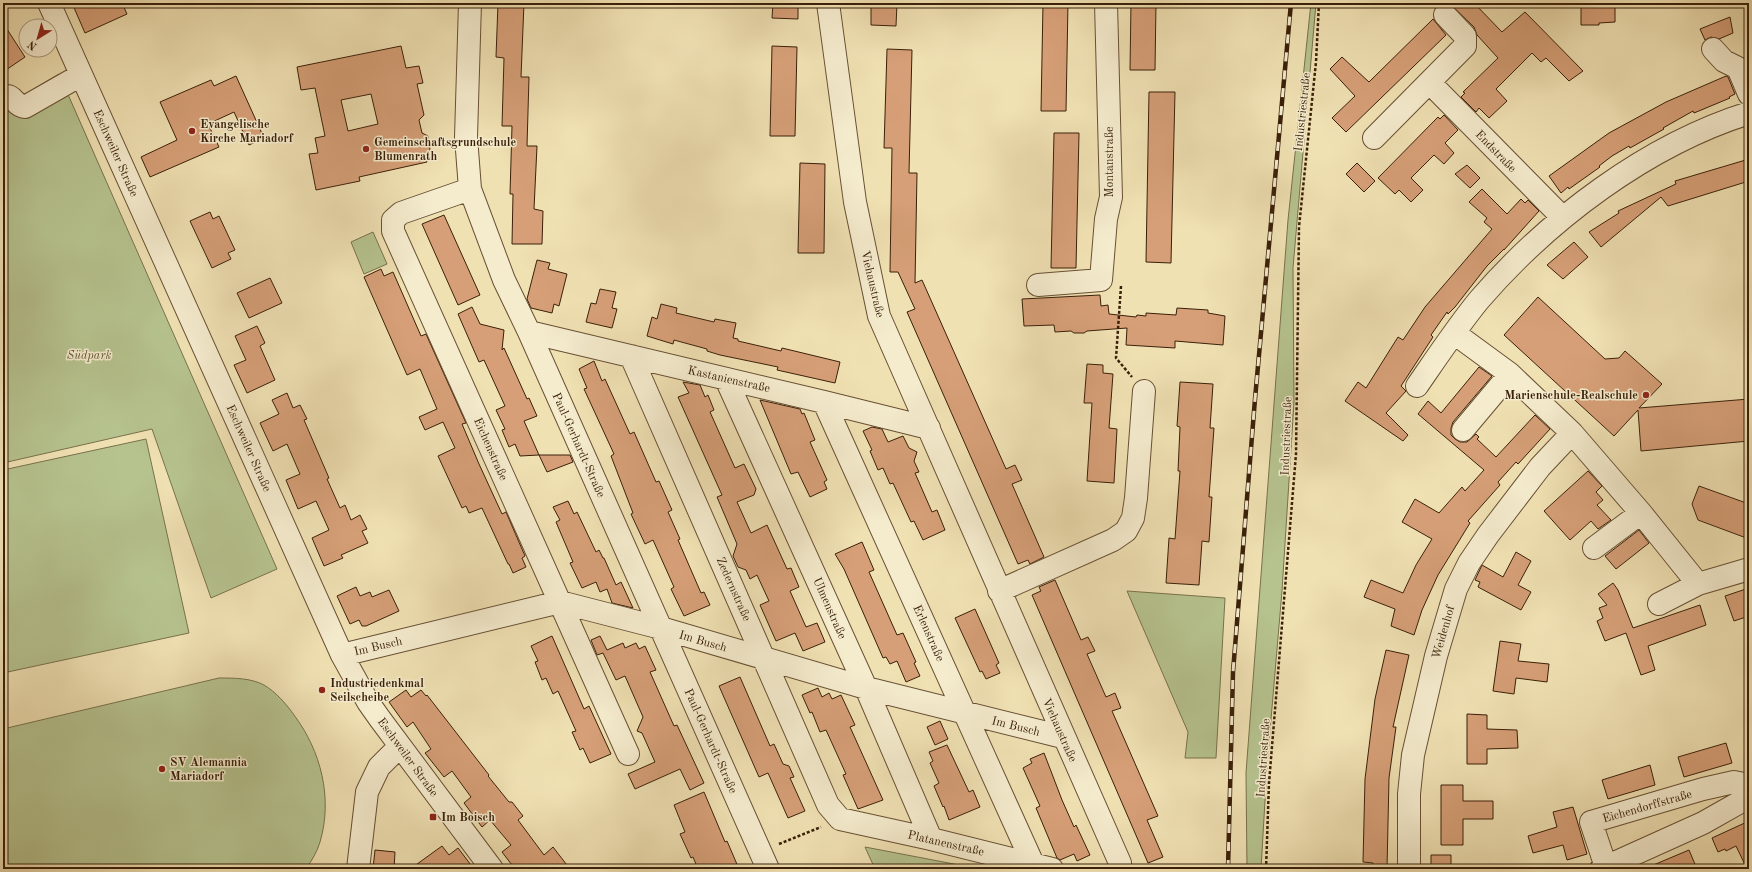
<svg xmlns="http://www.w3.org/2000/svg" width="1752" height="872" font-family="'Old Standard TT',serif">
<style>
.green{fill:#b6c38f;stroke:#78724c}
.building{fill:#d69f77;stroke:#3a2009;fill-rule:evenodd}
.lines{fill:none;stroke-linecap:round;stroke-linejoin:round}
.minor-casing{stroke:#685034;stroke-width:24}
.path{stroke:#3a2009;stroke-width:2.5;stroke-dasharray:3 2;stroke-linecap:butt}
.minor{stroke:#f5ecce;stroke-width:22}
.rail-casing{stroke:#3a2009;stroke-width:4.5}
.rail{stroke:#f5ecce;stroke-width:3;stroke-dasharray:9;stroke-linecap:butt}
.poi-dot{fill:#8f2418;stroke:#f5ecce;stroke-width:1.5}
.labels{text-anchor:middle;stroke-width:3;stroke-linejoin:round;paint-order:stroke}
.street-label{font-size:12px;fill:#3a2009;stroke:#f5ecce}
.poi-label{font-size:12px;font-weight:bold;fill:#3a2009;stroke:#f5ecce;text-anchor:start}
.park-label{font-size:12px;font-style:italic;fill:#5f5131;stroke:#f5ecce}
</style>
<rect width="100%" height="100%" fill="#f0e1b3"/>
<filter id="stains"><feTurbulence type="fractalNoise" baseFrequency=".005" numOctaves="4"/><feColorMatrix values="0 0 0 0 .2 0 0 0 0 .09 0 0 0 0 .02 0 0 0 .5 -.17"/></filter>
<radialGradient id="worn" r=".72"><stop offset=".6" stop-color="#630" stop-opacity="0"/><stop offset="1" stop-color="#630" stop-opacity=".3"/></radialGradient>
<path class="green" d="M1311,3H1316L1293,268L1294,402L1282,591L1267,766L1261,869H1247L1246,773L1288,220Z
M59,74L277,569L211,598L152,429L3,463V107Z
M373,232L387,264L364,274L351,242Z
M146,439L189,633L3,673V470Z
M1127,591L1225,598L1216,758H1185L1188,732Z
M219,678C234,678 251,678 264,685C276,692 287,705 294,715C321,751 333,798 320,842C317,852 312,860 306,869H3V729Z
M865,847L980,869H875Z"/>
<path class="building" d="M72,3H122L127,14L85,33Z
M498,3H524L521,77H529L527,146H537L534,209L543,211L542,244H512L513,194H510L512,126H502L504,58L496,57Z
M773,3H798V19L772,18Z
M871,3H897L896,26L871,25Z
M1043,3H1068L1066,111H1041Z
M1131,3H1156L1155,70H1130Z
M1449,3H1474L1502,32L1525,12L1583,71L1569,81L1546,58L1541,62L1532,53L1496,89L1507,101L1489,118L1479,108L1476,112L1461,97L1465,93L1463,92L1498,58L1477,35L1474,27Z
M1581,3H1615V22L1599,23V25H1581Z
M1730,17L1733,33L1719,39L1711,37L1705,40L1700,29Z
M1433,19L1446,35L1346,132L1332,118L1355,96L1330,69L1342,57L1369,82Z
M3,23L25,57L3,72Z
M401,46L406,68L419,66L423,83L417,84L424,115L419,120L422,133L428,136L430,150L426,155L427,162L359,177L360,181L316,190L309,154L318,153L315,138L325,136L315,88L301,90L297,67ZM371,94L378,124L348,131L341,100Z
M772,46L797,47L795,136H770Z
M887,49L912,50L909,173H917L915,283L922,280L1006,469L1015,465L1022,480L1012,484L1044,557L1030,564L1028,560L1018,564L907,312L915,309L898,272H890L892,148H884Z
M236,76L264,138L249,145L234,112L208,124L219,147L150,177L141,157L177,140L160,102L211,80L214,86Z
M1726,76L1728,77L1735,94L1729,97L1730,98L1694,113L1693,111L1663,128L1664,129L1630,148L1629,146L1612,156L1599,166L1600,167L1569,189L1568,187L1561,193L1549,176L1609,133L1666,102Z
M1149,92H1175L1171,263L1146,262Z
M1444,115L1458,130L1445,143L1454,153L1444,164L1434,155L1411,178L1423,190L1411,202L1399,190L1395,194L1378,178L1438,117L1440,119Z
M1054,133H1079L1076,268H1051Z
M1749,159V181L1668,206L1661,197L1601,247L1589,232L1619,213L1618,211L1676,184L1675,181Z
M800,163L825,164L824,253H798Z
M1357,163L1375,181L1364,192L1346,174Z
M1467,165L1480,178L1470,188L1455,174Z
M1482,189L1507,214L1521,199L1525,203L1528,200L1539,211L1504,250V249L1487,266L1455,307L1448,314L1447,312L1431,335L1433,337L1401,386L1406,391L1386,413L1408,435L1403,441L1345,401L1358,382L1366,388L1398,337L1403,340L1425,307L1492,229L1484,222L1487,218L1469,202Z
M210,212L213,219L219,216L235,250L228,253L231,259L212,268L190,221Z
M444,215L480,295L458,305L422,224Z
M1574,242L1588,257L1563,279L1547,265Z
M537,260L550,263L548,269L567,274L559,306L554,304L552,313L531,308L527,299Z
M381,269L384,276L393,272L421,336L426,334L466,423L462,424L479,464L502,514L506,512L525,556L522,558L526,567L513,573L509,564H508L482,508L469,513L466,506L462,508L438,456L455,448L443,422L425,430L419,417L437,409L420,369L407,375L364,277Z
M270,278L282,303L249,318L237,293Z
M600,289L616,292L612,308L617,309L612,328L586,322L591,303L596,304Z
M1100,295L1101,306L1108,305L1109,314L1136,317L1137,315L1146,316V313L1176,315L1177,308L1208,310V313L1225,316L1223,345L1175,341V348L1126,345L1127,328L1087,331L1084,333H1074L1071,331L1055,332L1054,325L1024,326L1022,299Z
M1538,297L1605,359L1619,358L1625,351L1662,384L1639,408L1749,399V441L1641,451L1638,410L1614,436L1504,335Z
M661,304L677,308L676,313L714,322L715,319L736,323L733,338L738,339V341L781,351L782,348L840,362L835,383L777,370L778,367L720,355L707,351V349L674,340L673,344L647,336L652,317L657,319Z
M472,307L480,324L504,330L502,350L504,348L527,399L529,398L537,416L524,421L539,455L520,456L515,444L509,447L502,430L505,429L496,410L505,406L484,360L479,362L458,314Z
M257,326L265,343L260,346L275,380L247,393L234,365L246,360L235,336Z
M594,361L602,381L605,379L630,434L634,432L656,482L659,481L672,510L668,512L680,539L678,540L701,593L704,592L710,605L684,616L671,589L674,587L653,540L645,544L631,514L633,513L611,456L614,454L584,389L587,388L579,369Z
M1087,364L1103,365V373L1113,374L1109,428L1117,429L1114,483L1087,481L1092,403H1084Z
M1479,367L1492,376L1453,422L1451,428V435L1455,439L1460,442H1467L1476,434L1479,437L1477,439L1496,457L1535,415L1550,429L1518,464L1516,462L1498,482L1500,485L1468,521L1470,523L1438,575L1422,610L1414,635L1391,626L1395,609L1364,597L1371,580L1403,593L1416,565L1432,539L1402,522L1415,499L1439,513L1462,487L1465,491L1484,470L1418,414L1428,401L1441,413Z
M683,382L700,385L705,397L708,395L714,410L710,412L735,468L744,464L756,489L754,495L737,502L751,533L767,525L787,569L791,568L799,587L790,591L806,627L817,623L825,642L803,651L795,633L776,641L760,605L769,601L757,575L750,579L746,570L738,567L733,556L737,544L717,497L722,495L678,397L689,393Z
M1180,382L1213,384L1210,428H1214L1209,497H1212L1209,542L1202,541L1199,585L1166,583L1169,538L1175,539L1180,471H1178L1180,427L1177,426Z
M287,393L293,408L300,405L307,419L304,420L329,478L327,479L340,508L345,505L351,520L360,515L367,529L362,531L368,543L341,555L343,558L324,566L312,538L329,530L316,501L298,509L286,480L300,474L287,444L273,451L260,423L279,414L272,400Z
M760,400L800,409L802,414L804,413L815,440L810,442L827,480L824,482L827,489L810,497L798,472L791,474Z
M872,427L882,429L888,442L903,436L909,448L917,452L914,461L919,472L915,473L932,512L937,510L945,530L923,540L914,521L911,522L893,483L890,484L883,468L878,470L870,451L872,450L863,431Z
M539,455H570L573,462L547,472Z
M1588,471L1602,486L1596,492L1603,500L1597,505L1611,520L1598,529L1591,521L1570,540L1544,511Z
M1699,486L1749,504V539L1698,520L1692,504Z
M568,501L574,514L577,512L596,552L599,550L603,558H604L616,585L621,582L633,608L612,603L607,589L600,592L596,582L582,588L570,563L573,562L556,522L560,520L553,507Z
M1639,530L1649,543L1616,569L1605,556Z
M862,542L874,570L869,572L897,635L903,633L916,662L914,663L920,676L906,682L897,661L890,664L886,657L883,658L844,569L835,554Z
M1516,552L1531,561L1518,585L1531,592L1521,610L1478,587L1480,582L1475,580L1482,565L1503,577Z
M1055,580L1081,640L1088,637L1095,651L1087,654L1106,697L1115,693L1121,708L1112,711L1158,816L1147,820L1163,857L1148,863L1032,595L1041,591L1039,587Z
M1613,583L1618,590L1633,628L1700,605L1706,625L1648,646L1655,670L1641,675L1626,633L1605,641L1597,621L1603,618L1599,608L1607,605L1598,594Z
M356,587L360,596L370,592L372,597L389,590L399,611L366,626H362L359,620L350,624L337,596Z
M1749,588V616L1734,621L1725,596Z
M975,609L999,663L996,665L1000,673L986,679L982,671L980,672L955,618Z
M552,636L584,709L589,706L611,754L590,763L583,748L580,750L572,732L576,731L558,691L553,694L546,678L542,680L535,662L538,661L531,646Z
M600,636L607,650L623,643L625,648L636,643L639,649L645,646L656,670L650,672L674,726L677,725L704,783L690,790L680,769L635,789L628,774L655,762L642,733L637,731L643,717L625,676L616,680L603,653L597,655L591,640Z
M1500,641L1521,644L1518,661L1549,664L1547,682L1516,678L1514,694L1493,691Z
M1386,650L1409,655L1393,727H1396L1389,778L1387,869H1372L1373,863L1363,862L1365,779L1375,699Z
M740,677L770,746L774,744L783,764L789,766L794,777L790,778L805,811L788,818L768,773L759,777L719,686Z
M818,688L822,697L829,693L832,699L841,695L855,725L850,727L883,800L858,809L843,775L846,774L826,730L820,732L812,712L810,713L802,695Z
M406,690L411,697L421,690L426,696L427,695L489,775L488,776L509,802H512L523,816L518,820L544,855L553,847L570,869H515L502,852L511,845L490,820L482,827L464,803L471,797L452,771L444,777L425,753L431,749L413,722L407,727L389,702Z
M1467,714L1487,715V729L1517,730L1518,748L1487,749V764H1467Z
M940,721L948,739L935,745L927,727Z
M1726,743L1732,763L1684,777L1678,757Z
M947,745L969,792L973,790L980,807L949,820L944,806L943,807L934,786L939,783L930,763L933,761L929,752Z
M1044,753L1062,800L1074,827L1076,825L1090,855L1077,861L1074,854L1060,860L1057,858L1036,808L1040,806L1023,768L1032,763L1030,759Z
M1650,765L1655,785L1608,799L1602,780Z
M1441,785H1463V801H1493V819H1463V845H1441Z
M704,792L725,842L727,841L739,869H698L693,857L691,858L680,834L685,832L674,805Z
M1573,807L1587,854L1567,860L1563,845L1533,853L1528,836L1557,827L1553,812Z
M1749,821V869H1747L1736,846L1726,851L1725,849L1718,852L1712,838Z
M442,846L449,855L458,848L474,869H431L413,867Z
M375,850L395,852L394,869H373Z
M1689,850L1697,869H1644Z
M1431,855H1451V869H1431Z"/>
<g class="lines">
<g class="minor-casing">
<path id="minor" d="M49,3L342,655L368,702L380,719L492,869
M470,3L466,137L470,189L504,280L529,332L768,869
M828,3L855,202L879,316L1120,863V869
M1713,49L1724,61L1738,68L1749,94
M1430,83L1563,218
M3,97C14,92 14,107 25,107L81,75
M1374,138L1465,46V36L1445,15
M470,189L401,213L393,220V231L628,754
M1038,285L1101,280L1106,219L1111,197L1106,3
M529,332L824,402L929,428
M1454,333L1510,374L1572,433L1641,513L1698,584
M631,356L828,805L840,819L931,839L1052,869
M726,379L866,688L931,839
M1417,386C1437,357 1457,327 1479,300C1549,219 1647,145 1749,113
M824,402L1033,864
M1463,430L1510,374
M1594,548L1641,513
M999,591L1113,540L1126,531L1133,518L1136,498L1144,391
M1659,604L1698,584L1749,569
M342,655L560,602L661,628L866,688L1063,737
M1606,867L1591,822L1703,789L1734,782L1749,785
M358,869L367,792L379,767L399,747
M1409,869V794L1413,755L1436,656L1456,589L1469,563L1488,535L1540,467L1572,433
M1601,869L1703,823L1749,797"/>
</g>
<path class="path" d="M1121,286L1116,358L1132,377
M779,844L821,827
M1266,869L1269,783L1296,454L1299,227L1316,62L1319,3"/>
<use href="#minor" class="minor"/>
<g class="rail-casing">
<path id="rail" d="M1228,869L1233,672L1255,399L1291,3"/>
</g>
<use href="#rail" class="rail"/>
</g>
<g class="poi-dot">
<circle cx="192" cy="131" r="4"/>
<circle cx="366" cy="149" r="4"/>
<circle cx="1646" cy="395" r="4"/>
<circle cx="322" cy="690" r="4"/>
<circle cx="162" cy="769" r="4"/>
<rect x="429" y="813" width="8" height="8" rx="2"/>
</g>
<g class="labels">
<g class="street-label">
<text transform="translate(1302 112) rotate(-84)" y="4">Industriestraße</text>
<text transform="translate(1496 151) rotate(46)" y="4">Endstraße</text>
<text transform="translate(116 153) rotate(66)" y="4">Eschweiler Straße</text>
<text transform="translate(1109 162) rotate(-90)" y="4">Montanstraße</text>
<text transform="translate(873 284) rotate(77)" y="4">Viehaustraße</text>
<text transform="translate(729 379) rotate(13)" y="4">Kastanienstraße</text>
<text transform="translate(1286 436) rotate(-88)" y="4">Industriestraße</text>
<text transform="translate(579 445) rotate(66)" y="4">Paul-Gerhardt-Straße</text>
<text transform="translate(249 448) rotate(66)" y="4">Eschweiler Straße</text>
<text transform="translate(491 449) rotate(66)" y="4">Eichenstraße</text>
<text transform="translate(734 589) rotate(66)" y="4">Zedernstraße</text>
<text transform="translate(830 608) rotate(66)" y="4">Ulmenstraße</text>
<text transform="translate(1443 632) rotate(-74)" y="4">Weidenhof</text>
<text transform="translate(929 633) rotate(66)" y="4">Erlenstraße</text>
<text transform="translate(703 641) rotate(16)" y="4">Im Busch</text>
<text transform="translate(378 646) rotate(-13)" y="4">Im Busch</text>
<text transform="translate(1016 726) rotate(14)" y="4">Im Busch</text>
<text transform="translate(1060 730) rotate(66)" y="4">Viehaustraße</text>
<text transform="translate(711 741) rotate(66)" y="4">Paul-Gerhardt-Straße</text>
<text transform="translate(408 757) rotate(54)" y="4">Eschweiler Straße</text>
<text transform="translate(1263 758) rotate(-86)" y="4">Industriestraße</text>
<text transform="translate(1647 806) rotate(-16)" y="4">Eichendorffstraße</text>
<text transform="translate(946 843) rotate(13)" y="4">Platanenstraße</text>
</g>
<g class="poi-label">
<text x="200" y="128">Evangelische<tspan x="200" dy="14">Kirche Mariadorf</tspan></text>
<text x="374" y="146">Gemeinschaftsgrundschule<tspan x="374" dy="14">Blumenrath</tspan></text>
<text x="1638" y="399" text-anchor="end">Marienschule-Realschule</text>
<text x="330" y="687">Industriedenkmal<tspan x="330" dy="14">Seilscheibe</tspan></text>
<text x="170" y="766">SV Alemannia<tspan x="170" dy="14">Mariadorf</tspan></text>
<text x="441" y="821">Im Boisch</text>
</g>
<g class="park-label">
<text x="89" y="359">Südpark</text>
</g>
</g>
<rect width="1752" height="872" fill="none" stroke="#f0e1b3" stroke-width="16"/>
<rect x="4" y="4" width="1744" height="864" fill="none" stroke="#3a2009" stroke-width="2"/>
<rect x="8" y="8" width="1736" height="856" fill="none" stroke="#3a2009"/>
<g transform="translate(38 38) rotate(217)"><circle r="19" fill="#f5ecce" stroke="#aa9a7f"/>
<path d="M0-3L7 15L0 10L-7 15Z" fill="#8f2418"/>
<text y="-6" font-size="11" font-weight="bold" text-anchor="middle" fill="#3a2009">N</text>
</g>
<rect width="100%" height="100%" filter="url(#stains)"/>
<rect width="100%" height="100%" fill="url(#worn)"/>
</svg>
